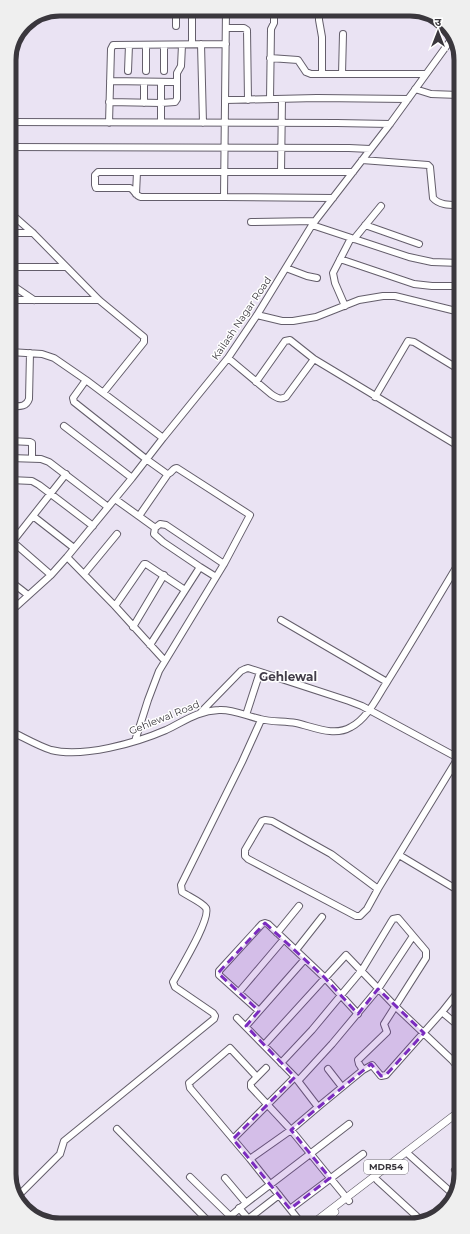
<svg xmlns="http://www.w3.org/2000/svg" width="470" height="1234" font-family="Montserrat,'Noto Sans Devanagari',sans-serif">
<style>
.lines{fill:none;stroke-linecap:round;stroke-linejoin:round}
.minor-casing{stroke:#645e6b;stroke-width:8}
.major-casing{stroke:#645e6b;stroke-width:8}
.minor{stroke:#fff;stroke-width:6}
.major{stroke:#fff;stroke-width:7}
.marked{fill:#7b2cbf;fill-opacity:0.2;stroke:#7b2cbf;stroke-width:3;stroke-dasharray:8 5;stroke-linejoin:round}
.labels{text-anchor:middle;stroke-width:3;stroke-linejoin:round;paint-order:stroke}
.shield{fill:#fff;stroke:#757377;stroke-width:1}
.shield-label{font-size:9px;font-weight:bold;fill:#3a373d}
.street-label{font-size:10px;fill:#3a373d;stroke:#fff}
.quarter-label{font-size:12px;font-weight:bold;fill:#423d49;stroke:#fff}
.rim{fill:none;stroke:#3a373d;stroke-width:5}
</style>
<rect width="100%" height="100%" fill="#eae3f3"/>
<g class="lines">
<g class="minor-casing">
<path id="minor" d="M319,9V20L322,37V74
M176,26V9
M227,28H244L247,30L248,100
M192,44V9
M201,44L203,123
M164,45V71
M270,58L298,60L306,72L311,74H426
M128,71L129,45
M146,71V45
M342,74L343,34
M110,81L177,82
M161,82V122
M415,89L431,94L459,95
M270,99L271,29L274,23V9
M226,100L317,98L408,99
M109,102L161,103L175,102L177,99V73L181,66L182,45
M144,103V82
M9,122L337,123L390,124
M109,123L111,49L113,45L226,44
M9,147L349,148L370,149
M362,160L428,165L430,167L433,198C439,205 449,205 457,205
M281,172L282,99
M136,194L137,172
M224,197L226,9
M333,198L224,197H141C135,196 135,190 130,188H96L95,185V175L98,172H353
M9,212L33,233L99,300L144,337V342L103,393
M251,222L315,221
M312,225L409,257L432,262L460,263
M365,225L419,244
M9,233H33
M354,239L381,206
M340,259L414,284L432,286H460
M9,267H66
M286,268L307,276L317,278
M9,283L34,300
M9,300H99
M345,306L335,283L333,273L351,238
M257,315L282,321H293L316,317L359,300L383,296H395L460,312
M10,352L42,354L54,358L86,380L163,438
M228,358L271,394C277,398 280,400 286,397L314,359
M86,380L73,398L74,402L146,459L167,474C172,474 172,468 177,468L250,515L224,564L159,671L148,700L135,741
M256,382L285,341L290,340L314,359L460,447
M375,397L408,341L414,342L460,370
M10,406C18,406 26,408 29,399L30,353
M64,426L132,478
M10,441L30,442L32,443V458
M10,458L41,459L49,462L108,507
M10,480L32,481L39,485L93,526
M115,499L154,527L155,528L154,534L163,542L200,567L216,577
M10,504H12L13,506L10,513
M33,516L74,548
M139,516L168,474
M155,528L160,524L166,525L224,564
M13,542L51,575
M10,545L66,474
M67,557L115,606L165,661
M84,574L117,534
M10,581L28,595
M115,606L144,564H146L185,590
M10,612L51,575L67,557L132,478L163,438L228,358L257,315L312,225L390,124L453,37
M281,620L387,682
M133,627L164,575
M150,645L200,567
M201,712L241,671L245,669L248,668L349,701L362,706L460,759
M246,715L260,672
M10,731C23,737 38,746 51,750C83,758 136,743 166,730C185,721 197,711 219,710C233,709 246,716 260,719C271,722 284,721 296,723C314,727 334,737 351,727C368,718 377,697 387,682C412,642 436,601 460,561
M399,855L461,892
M378,889L367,909L360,916H356L248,859L245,856V850L262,821L265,820L272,821L331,854L378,889L458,758
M277,933L299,906
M296,950L322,917
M239,992L284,939
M259,1011L219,975V971L262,924L265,923L268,924L325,978L358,1014
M442,1012L461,1028
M237,1018L295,1077L318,1107L291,1130L250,1159
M246,1026L305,959
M264,1045L346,955L395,1006L452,1060L461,1071
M281,1063L312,1030L362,970L391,922L393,919L398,918L426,951V958L384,1024L387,1032L358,1060L359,1064L363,1070L318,1107
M266,1068L251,1083V1087L291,1130L349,1201
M328,1069L342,1087
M363,1070L372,1065L381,1076L386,1075L442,1012L461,988
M257,1077L230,1048L189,1083L190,1088L250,1159L302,1224
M298,1081L332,1044L378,989L413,936
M117,1129L211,1224
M233,1139L295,1077
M406,1152L454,1195
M455,1170L461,1165
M190,1177L230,1216
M225,1178L246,1203
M377,1180L424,1223
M17,1197L60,1154L64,1141L214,1019L215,1016L213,1013L175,987L173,982C180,969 211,919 206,908C203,903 188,896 182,892L181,885L242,762L261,720
M239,1208L253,1224
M290,1209L363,1154
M248,1219L279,1195
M221,1224L246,1203L310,1154L349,1124"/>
</g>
<g class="major-casing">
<path id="major" d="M312,1224L461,1110
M320,1224L335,1212"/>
</g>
<use href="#minor" class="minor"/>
<use href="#major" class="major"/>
</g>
<path class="marked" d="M265,923L325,978L358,1014L378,989L424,1033L386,1075L381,1076L371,1064L291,1130L330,1178L290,1209L233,1139L295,1077L246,1026L259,1011L218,973Z"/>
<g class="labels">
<rect class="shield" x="364" y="1160" width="44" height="14" rx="3"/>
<g class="shield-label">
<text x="386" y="1170">MDR54</text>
</g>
<g class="street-label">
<text transform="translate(241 318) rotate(-56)" y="4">Kailash Nagar Road</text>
<text transform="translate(164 717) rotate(-22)" y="4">Gehlewal Road</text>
</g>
<g class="quarter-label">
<text x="288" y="681">Gehlewal</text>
</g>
</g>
<path d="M0 0H470V1234H0ZM60 16H410A44 44 0 0 1 454 60V1174A44 44 0 0 1 410 1218H60A44 44 0 0 1 16 1174V60A44 44 0 0 1 60 16Z" fill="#efefef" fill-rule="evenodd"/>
<path class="rim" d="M60 16H410A44 44 0 0 1 454 60V1174A44 44 0 0 1 410 1218H60A44 44 0 0 1 16 1174V60A44 44 0 0 1 60 16Z"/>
<g transform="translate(438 32)" stroke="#ffffff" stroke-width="3" paint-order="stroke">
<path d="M0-3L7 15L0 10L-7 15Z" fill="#3a373d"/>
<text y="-6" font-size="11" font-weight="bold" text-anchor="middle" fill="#3a373d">उ</text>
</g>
</svg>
